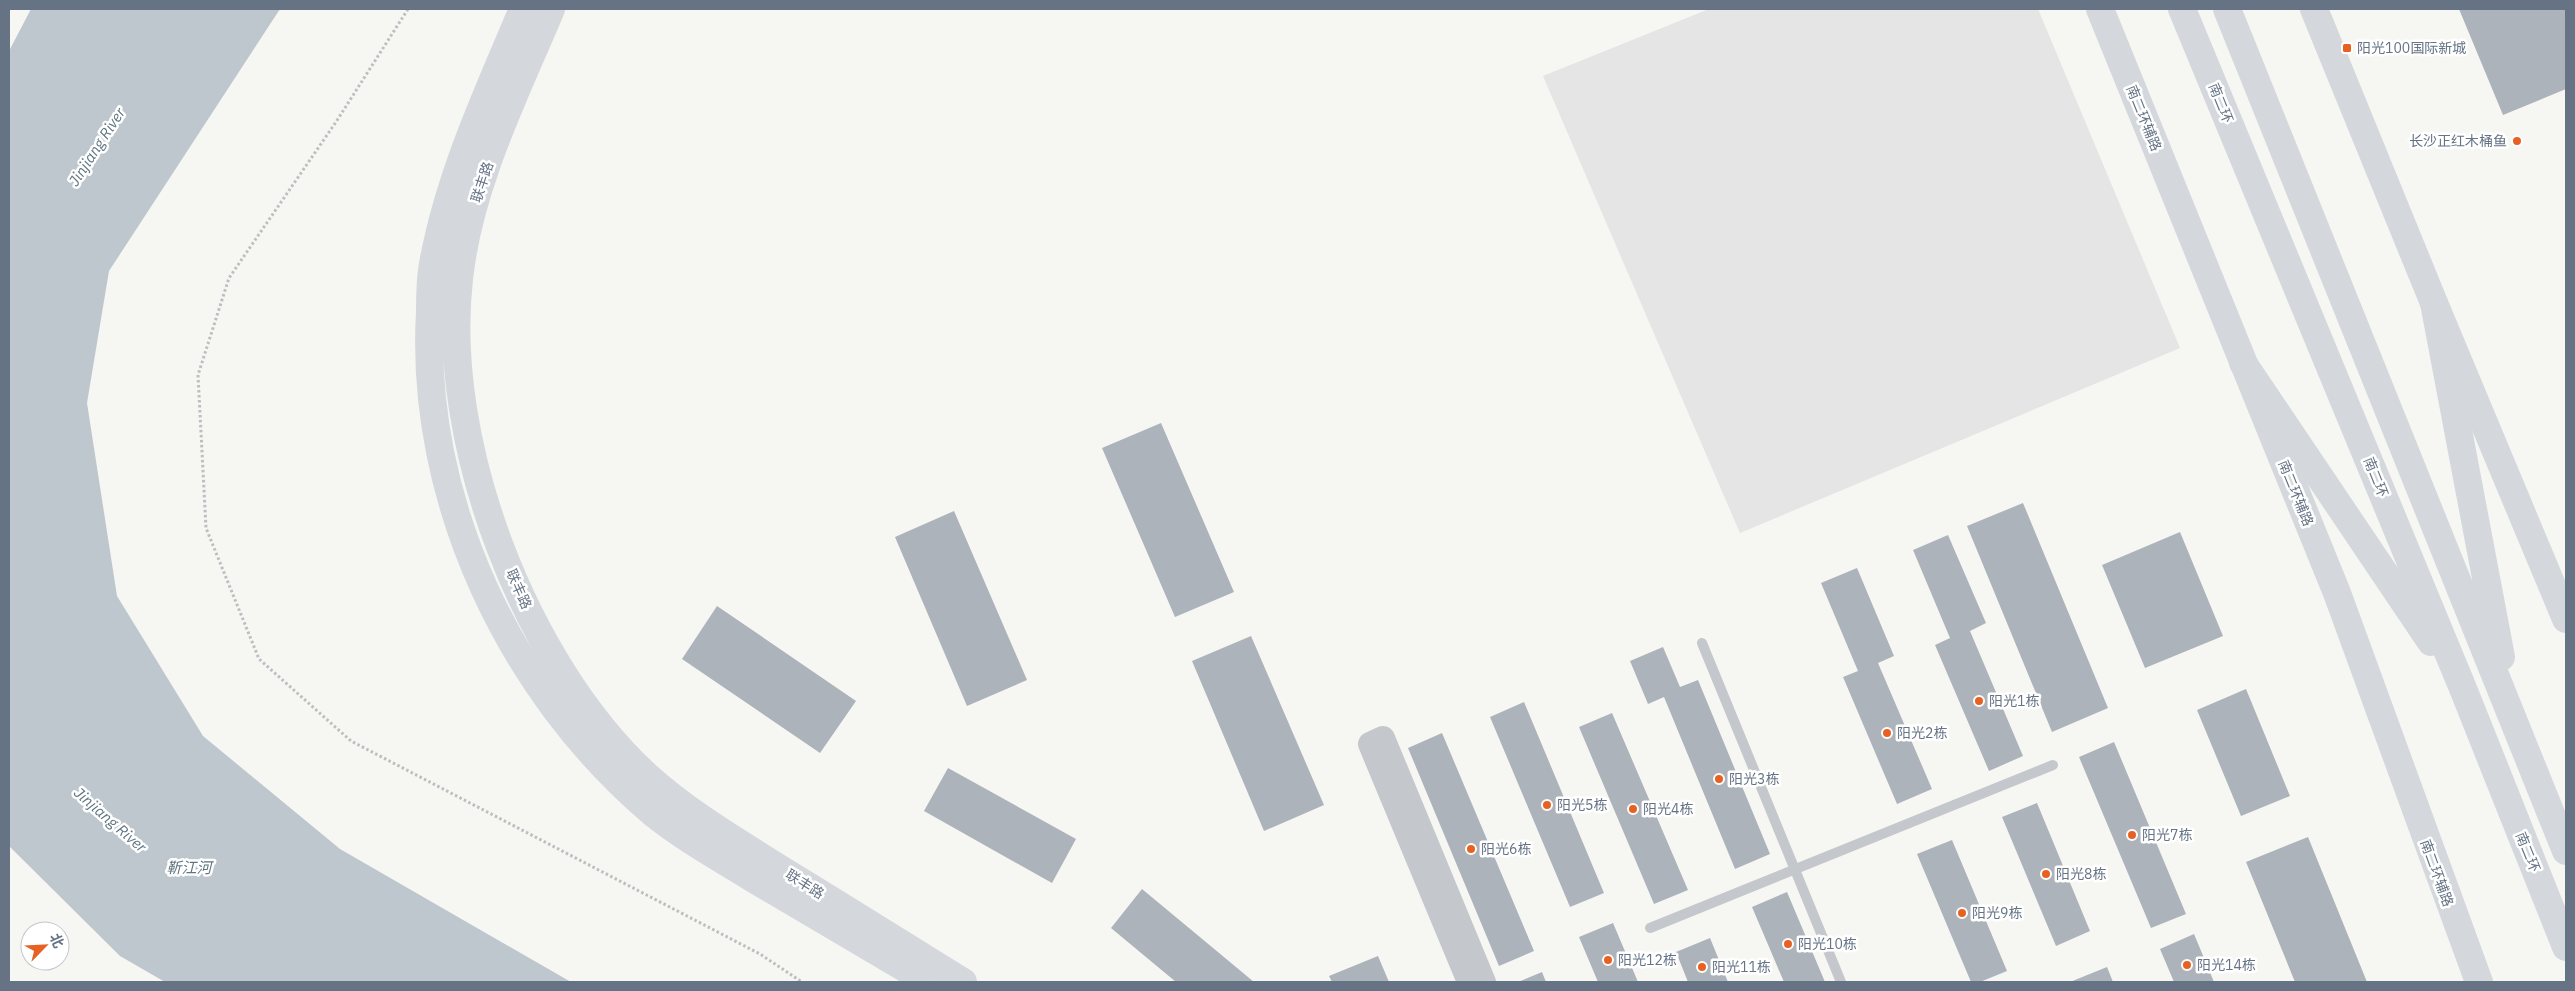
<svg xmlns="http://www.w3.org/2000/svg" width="2575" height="991" font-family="'IBM Plex Sans','Noto Sans SC',sans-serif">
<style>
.built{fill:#e4e5e4}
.water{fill:#bec7cd}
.building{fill:#adb3ba}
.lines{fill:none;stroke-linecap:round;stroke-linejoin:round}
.path{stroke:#bcbec1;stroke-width:3;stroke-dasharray:2.5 2.5;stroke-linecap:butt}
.service{stroke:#c4c7cb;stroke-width:10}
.tertiary{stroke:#c4c7cb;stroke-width:24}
.secondary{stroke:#d4d8dd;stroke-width:28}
.primary{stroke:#d4d8dd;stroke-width:28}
.trunk{stroke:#d4d8dd;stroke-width:28}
.poi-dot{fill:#e76222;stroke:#fff;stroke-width:2}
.labels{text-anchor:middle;stroke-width:5;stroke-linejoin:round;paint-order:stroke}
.poi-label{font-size:14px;fill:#657385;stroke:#fff;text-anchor:start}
.street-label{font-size:14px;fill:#657385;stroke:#fff}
.water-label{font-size:15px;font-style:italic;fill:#607581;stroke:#fff}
</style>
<rect width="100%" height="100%" fill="#f6f6f3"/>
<path class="built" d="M1709,9H2038L2180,348L1740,533L1543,76Z"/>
<path class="water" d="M31,9H280L109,271L87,403L117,596L203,736L340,849L571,982H165L120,956L9,846V51Z"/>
<path class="building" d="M2459,9H2566V89L2503,115Z
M1161,423L1234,592L1175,617L1102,448Z
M2023,503L2108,708L2052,732L1967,526Z
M954,511L1027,680L967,706L895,537Z
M2180,532L2223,636L2145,668L2102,565Z
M1948,535L1986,623L1970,631L2023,756L1989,771L1935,645L1950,638L1913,550Z
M1857,568L1894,656L1878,663L1932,789L1897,804L1843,677L1858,671L1821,583Z
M717,606L856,701L820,753L682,659Z
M1251,636L1324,805L1264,831L1192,661Z
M1663,647L1680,687L1698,680L1770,854L1735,869L1664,697L1648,704L1630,661Z
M2246,689L2290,796L2241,816L2197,710Z
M1524,702L1604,893L1570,907L1490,717Z
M1612,713L1688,890L1654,904L1579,727Z
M1442,733L1534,951L1499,966L1408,748Z
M2114,742L2186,914L2151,928L2079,757Z
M948,768L1076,839L1052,883L924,811Z
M2037,803L2090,931L2056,946L2002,817Z
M2308,837L2367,982H2295L2246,862Z
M1952,840L2007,971L1980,982H1971L1917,854Z
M1142,889L1254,982H1176L1111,928Z
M1787,892L1825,982H1784L1752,907Z
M1613,923L1638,982H1598L1579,937Z
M2194,934L2214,982H2174L2160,949Z
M1710,938L1728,982H1688L1676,952Z
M1378,956L1389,982H1332L1329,976Z
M2107,967L2113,982H2070Z
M1542,972L1546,982H1518Z"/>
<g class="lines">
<path class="path" d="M408,9L336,122L229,278L198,375L206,528L259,659L351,741L760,954L802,982"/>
<path class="service" d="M1702,643L1841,982
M1650,928L2053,765"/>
<path class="tertiary" d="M1469,982L1370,744L1383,738L1484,982"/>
<path class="secondary" d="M523,9C488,92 449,175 433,264C430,280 430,297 430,312C419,500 511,693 653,813C684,838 720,858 754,879C809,912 865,944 920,977
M551,9C515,95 469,185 459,279C440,443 525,664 647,776C688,813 736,841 782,870C843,907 903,945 963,982"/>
<path class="primary" d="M2100,9L2337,593L2479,982
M2314,9L2434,303L2566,619"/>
<path class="trunk" d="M2182,9L2464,691L2566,947
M2227,9L2566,851
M2434,303L2501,657
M2243,363L2431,642"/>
</g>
<g class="poi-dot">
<rect x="2342" y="43" width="10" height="10" rx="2.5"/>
<circle cx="2517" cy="141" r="5"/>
<circle cx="1979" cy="701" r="5"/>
<circle cx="1887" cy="733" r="5"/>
<circle cx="1719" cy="779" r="5"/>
<circle cx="1547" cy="805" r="5"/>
<circle cx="1633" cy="809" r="5"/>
<circle cx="2132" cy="835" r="5"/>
<circle cx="1471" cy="849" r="5"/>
<circle cx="2046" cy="874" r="5"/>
<circle cx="1962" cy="913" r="5"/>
<circle cx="1788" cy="944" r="5"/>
<circle cx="1608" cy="960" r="5"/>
<circle cx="2187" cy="965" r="5"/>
<circle cx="1702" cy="967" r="5"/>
</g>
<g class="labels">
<g class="poi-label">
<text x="2357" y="53">阳光100国际新城</text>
<text x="2507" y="146" text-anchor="end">长沙正红木桶鱼</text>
<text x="1989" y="706">阳光1栋</text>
<text x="1897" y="738">阳光2栋</text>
<text x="1729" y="784">阳光3栋</text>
<text x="1557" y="810">阳光5栋</text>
<text x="1643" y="814">阳光4栋</text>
<text x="2142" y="840">阳光7栋</text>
<text x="1481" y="854">阳光6栋</text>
<text x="2056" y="879">阳光8栋</text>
<text x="1972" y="918">阳光9栋</text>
<text x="1798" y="949">阳光10栋</text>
<text x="1618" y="965">阳光12栋</text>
<text x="2197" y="970">阳光14栋</text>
<text x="1712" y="972">阳光11栋</text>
</g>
<g class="street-label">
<text transform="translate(2221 103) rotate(68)" y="5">南二环</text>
<text transform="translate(2144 118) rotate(68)" y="5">南二环辅路</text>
<text transform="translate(482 182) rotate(-72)" y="5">联丰路</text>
<text transform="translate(2376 477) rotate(68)" y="5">南二环</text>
<text transform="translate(2296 493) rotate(68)" y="5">南二环辅路</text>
<text transform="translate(519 589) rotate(66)" y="5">联丰路</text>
<text transform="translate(2528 852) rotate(68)" y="5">南二环</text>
<text transform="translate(2437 873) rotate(70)" y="5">南二环辅路</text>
<text transform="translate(805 884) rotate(32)" y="5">联丰路</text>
</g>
<g class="water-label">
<text transform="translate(97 147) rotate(-57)" y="5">Jinjiang River</text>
<text transform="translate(110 820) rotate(41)" y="5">Jinjiang River</text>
<text x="189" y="873">靳江河</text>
</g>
</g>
<rect width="2575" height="991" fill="none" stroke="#657385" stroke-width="20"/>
<g transform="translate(45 946) rotate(66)"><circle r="24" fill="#ffffff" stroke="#c1c7ce"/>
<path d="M0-4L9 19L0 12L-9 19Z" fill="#e76222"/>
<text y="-8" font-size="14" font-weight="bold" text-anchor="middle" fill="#657385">北</text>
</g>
</svg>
